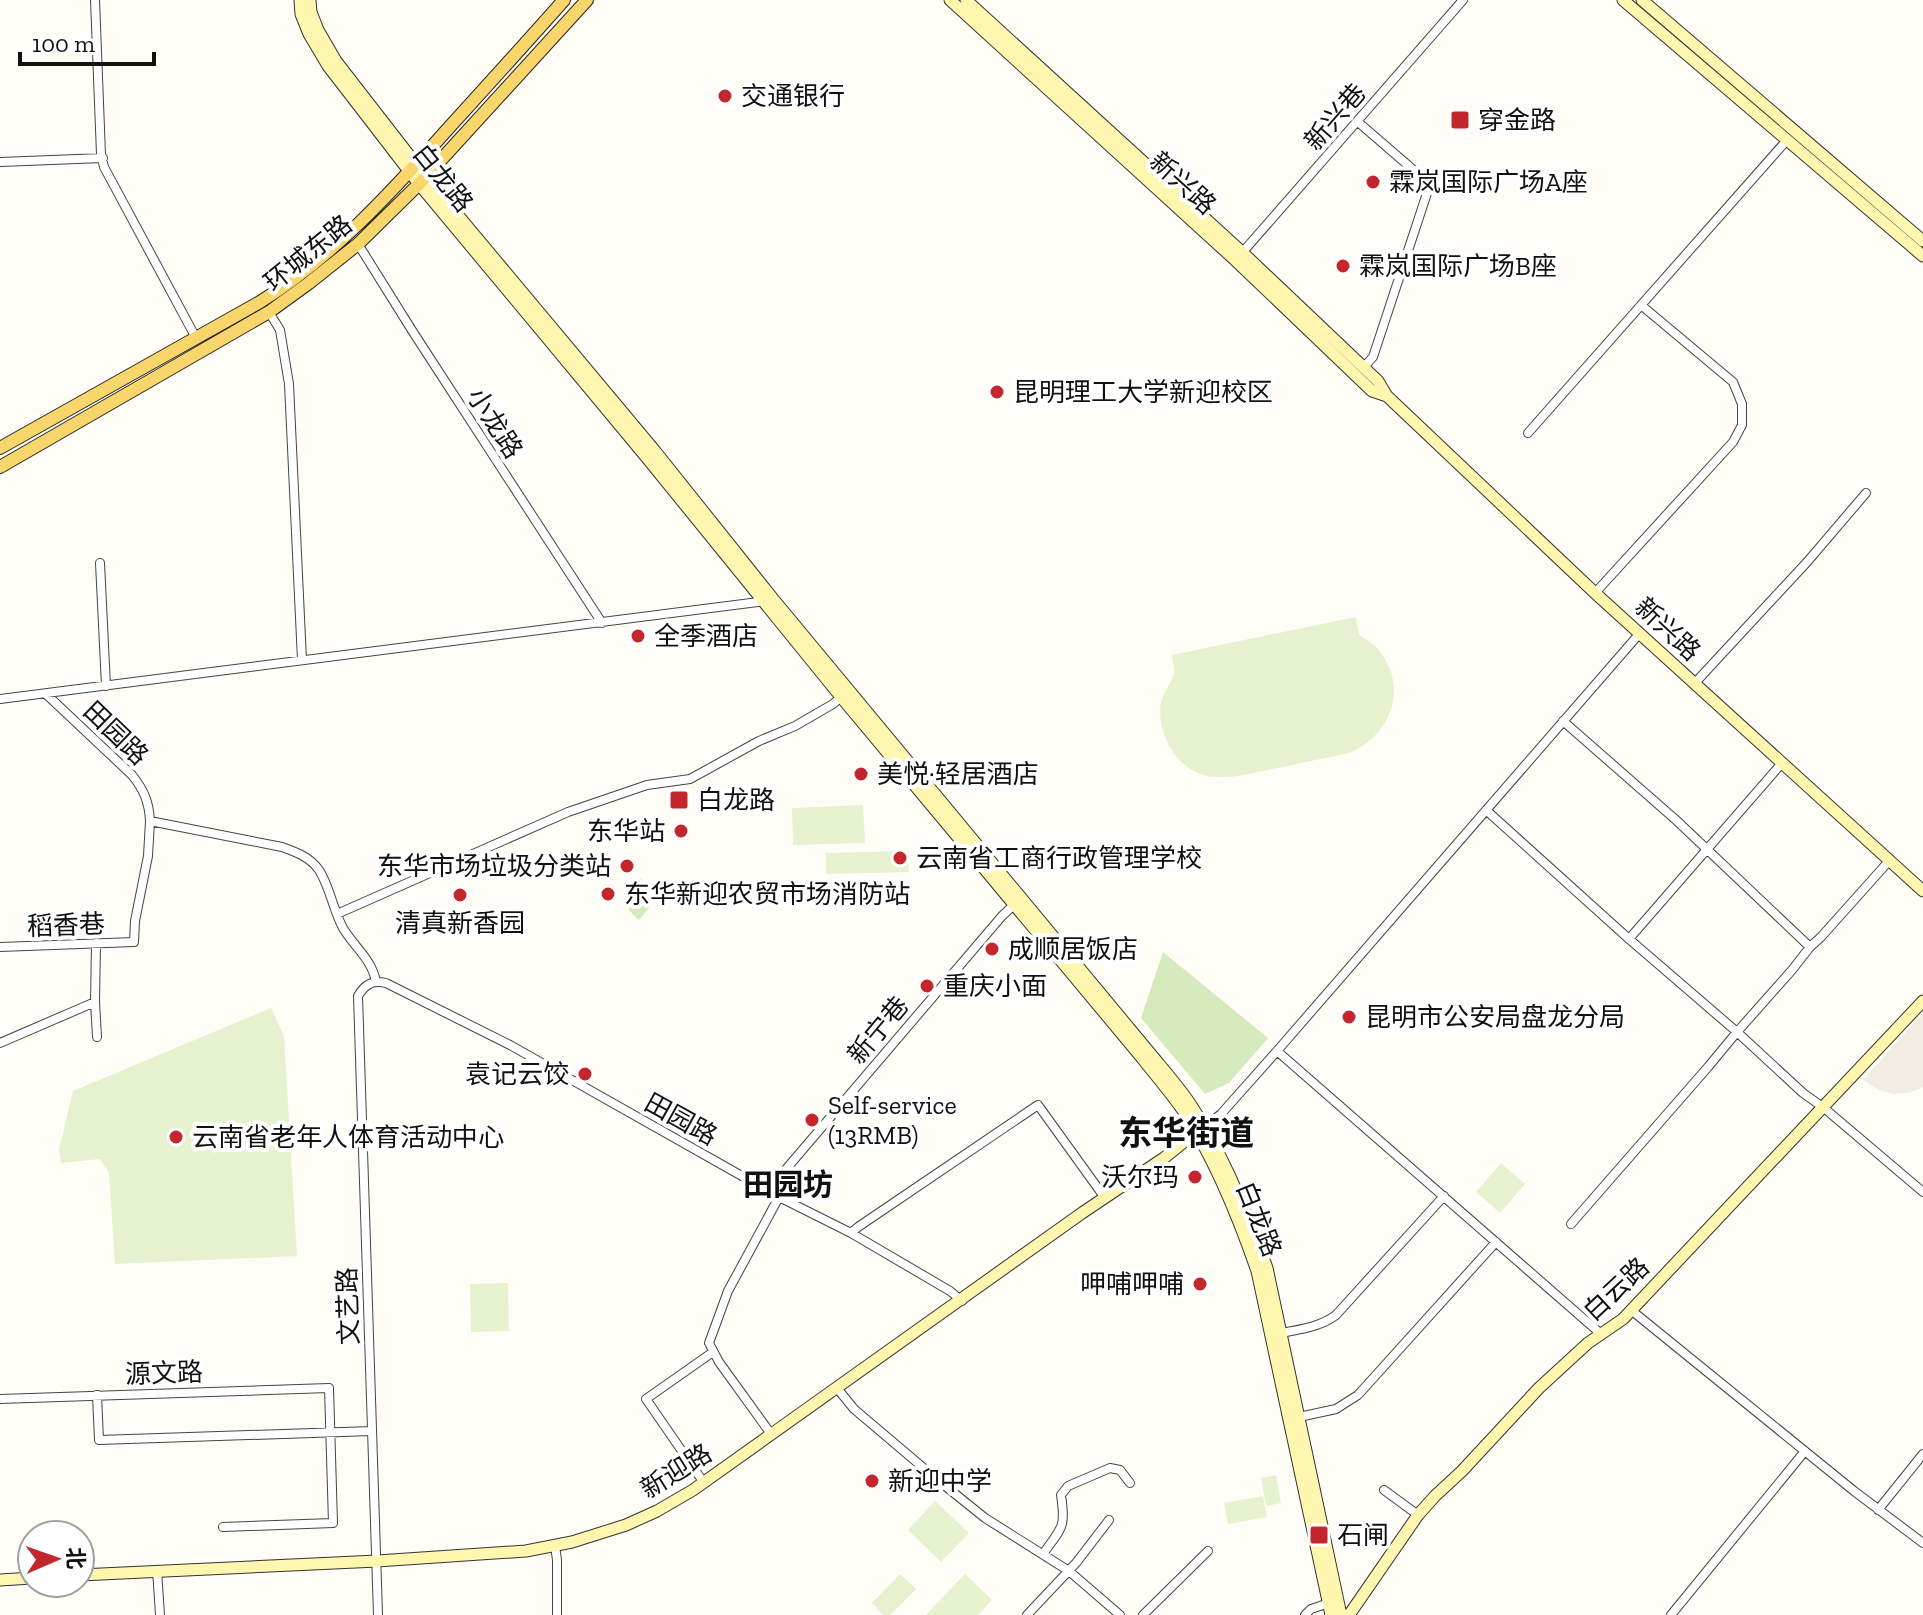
<svg xmlns="http://www.w3.org/2000/svg" width="1923" height="1615" font-family="'Zilla Slab','Noto Sans SC',serif">
<style>
.green{fill:#d5ebbd}
.pitch{fill:#e6f2cf}
.plaza{fill:#f1ede2}
.lines{fill:none;stroke-linecap:round;stroke-linejoin:round}
.street-casing{stroke:#444;stroke-width:10}
.secondary-casing{stroke:#333;stroke-width:13}
.primary-casing{stroke:#222;stroke-width:14}
.street{stroke:#fff;stroke-width:8}
.secondary{stroke:#fff6b0;stroke-width:11}
.primary{stroke:#f9d66b;stroke-width:12}
.poi-dot{fill:#c4262e;stroke:#fff;stroke-width:3}
.labels{text-anchor:middle;stroke-width:8;stroke-linejoin:round;paint-order:stroke}
.poi-label{font-size:26px;fill:#111;stroke:#fff;text-anchor:start}
.street-label{font-size:26px;fill:#111;stroke:#fff}
.quarter-label{font-size:30px;font-weight:bold;fill:#111;stroke:#fff}
.district-label{font-size:34px;font-weight:bold;fill:#111;stroke:#fff}
</style>
<rect width="100%" height="100%" fill="#fffdf5"/>
<path class="green" d="M641,879L658,897L639,920C621,905 620,892 641,879Z
M1163,952L1268,1038L1229,1083L1205,1094L1141,1018Z"/>
<path class="pitch" d="M1356,617C1357,621 1357,631 1360,635C1362,638 1367,639 1370,642C1377,647 1382,653 1386,661C1406,697 1386,738 1349,753L1239,776C1229,777 1217,778 1207,776C1176,769 1156,733 1161,702C1164,691 1172,682 1174,674C1175,669 1172,660 1172,655Z
M863,805L865,843L793,845L792,808Z
M908,851L909,872L826,874V853Z
M271,1008L284,1036L297,1256L115,1264L109,1173L100,1159L61,1163L59,1150L73,1091Z
M1501,1163L1525,1184L1500,1213L1476,1192Z
M508,1283L509,1331L471,1332L470,1284Z
M1276,1475L1281,1503L1266,1506L1261,1478Z
M1263,1496L1267,1517L1228,1524L1224,1503Z
M935,1501L969,1533L941,1562L908,1530Z
M900,1574L916,1589L890,1615H883L872,1603Z
M965,1574L992,1600L978,1615H926Z"/>
<path class="plaza" d="M1923,1013V1087L1908,1093L1893,1094L1879,1090L1863,1080Z"/>
<g class="lines">
<g class="street-casing">
<path id="street" d="M95,0L101,154L104,167L196,338
M1358,122L1417,173
M0,162L103,158
M358,244L413,332L602,623
M1241,254L1463,0
M269,312L280,330L289,384L302,660
M1363,368L1373,357L1433,175
M1528,433L1787,140
M100,563L106,686
M1595,593L1733,442L1742,425V404L1733,382L1641,305
M1694,684L1808,561L1866,493
M46,694L132,775C144,790 149,802 150,821L282,847C296,852 310,857 319,870C330,887 333,910 343,928C354,947 372,959 376,982
M0,699L766,601
M1563,721L1676,820L1810,947
M1486,810L1629,939L1737,1032L1803,1093L1824,1108L1923,1192
M337,914L568,812L647,785L690,779L759,741L795,726L833,704L841,697
M1629,939L1782,763
M96,943L95,1002L97,1037
M0,947L134,942L135,921L148,856L150,821
M0,1043L95,1002
M1277,1051L1601,1334
M1201,1130L1221,1114L1277,1051L1640,633
M772,1193L787,1168L1002,916L1016,903
M1571,1224L1708,1067L1737,1032L1792,970L1810,947L1821,937L1889,861
M851,1233L858,1227L1038,1105L1105,1198
M1631,1310L1854,1491L1923,1543
M1282,1333C1301,1329 1320,1327 1336,1315L1444,1196
M837,1388L854,1409L939,1481L985,1518L1069,1571L1120,1615
M97,1395L99,1440L372,1431
M0,1399L329,1388L333,1523L223,1527
M1299,1417L1336,1409L1358,1395L1496,1242
M771,1434L719,1362L709,1343L728,1291L779,1197
M704,1483L646,1399L713,1352
M1384,1490L1418,1515
M1878,1510L1923,1454
M555,1546L557,1560V1615
M1043,1554C1062,1527 1066,1528 1061,1495L1068,1486L1110,1468L1120,1470L1130,1483
M157,1570L160,1615
M378,1615L358,996C365,984 373,980 386,983L510,1045L779,1197L851,1233L950,1291L962,1301
M1027,1615L1076,1563L1109,1520
M1143,1615L1208,1551
M1305,1615L1311,1609L1329,1603
M1671,1615L1805,1451"/>
</g>
<g class="secondary-casing">
<path id="secondary" d="M300,0L301,14L309,34L328,66L419,184L647,458L841,697L1142,1058C1156,1076 1171,1093 1184,1112C1214,1158 1239,1219 1257,1271L1331,1615
M310,0L311,12L318,30L336,61L426,177L655,451L774,600L1149,1052C1163,1069 1179,1087 1191,1105C1222,1152 1248,1215 1267,1268L1341,1615
M950,0L1235,260L1372,391L1387,396
M966,0L1242,252L1378,381L1387,396L1595,593L1923,891
M1623,0L1923,256
M1642,0L1923,241
M80,1575L377,1561L526,1551L572,1542L626,1525L657,1511L693,1490L1082,1213L1164,1158L1196,1132
M0,1580L32,1578
M1349,1615L1418,1515L1435,1496L1462,1471L1539,1388L1588,1343L1623,1319L1923,1001"/>
</g>
<g class="primary-casing">
<path id="primary" d="M0,448L260,302C332,257 389,195 445,132C485,88 525,44 564,0
M0,467L269,312L309,283L358,244L419,184L587,0"/>
</g>
<use href="#street" class="street"/>
<use href="#secondary" class="secondary"/>
<use href="#primary" class="primary"/>
</g>
<g class="poi-dot">
<circle cx="725" cy="96" r="8"/>
<rect x="1450" y="110" width="20" height="20" rx="4"/>
<circle cx="1373" cy="182" r="8"/>
<circle cx="1343" cy="266" r="8"/>
<circle cx="997" cy="392" r="8"/>
<circle cx="638" cy="636" r="8"/>
<circle cx="861" cy="774" r="8"/>
<rect x="669" y="790" width="20" height="20" rx="4"/>
<circle cx="681" cy="831" r="8"/>
<circle cx="900" cy="858" r="8"/>
<circle cx="627" cy="866" r="8"/>
<circle cx="608" cy="894" r="8"/>
<circle cx="460" cy="895" r="8"/>
<circle cx="992" cy="949" r="8"/>
<circle cx="927" cy="986" r="8"/>
<circle cx="1349" cy="1017" r="8"/>
<circle cx="585" cy="1074" r="8"/>
<circle cx="812" cy="1120" r="8"/>
<circle cx="176" cy="1137" r="8"/>
<circle cx="1195" cy="1177" r="8"/>
<circle cx="1200" cy="1284" r="8"/>
<circle cx="872" cy="1481" r="8"/>
<rect x="1309" y="1525" width="20" height="20" rx="4"/>
</g>
<g class="labels">
<g class="poi-label">
<text x="741" y="105">交通银行</text>
<text x="1478" y="129">穿金路</text>
<text x="1389" y="191">霖岚国际广场A座</text>
<text x="1359" y="275">霖岚国际广场B座</text>
<text x="1013" y="401">昆明理工大学新迎校区</text>
<text x="654" y="645">全季酒店</text>
<text x="877" y="783">美悦·轻居酒店</text>
<text x="697" y="809">白龙路</text>
<text x="665" y="840" text-anchor="end">东华站</text>
<text x="916" y="867">云南省工商行政管理学校</text>
<text x="611" y="875" text-anchor="end">东华市场垃圾分类站</text>
<text x="624" y="903">东华新迎农贸市场消防站</text>
<text x="460" y="932" text-anchor="middle">清真新香园</text>
<text x="1008" y="958">成顺居饭店</text>
<text x="943" y="995">重庆小面</text>
<text x="1365" y="1026">昆明市公安局盘龙分局</text>
<text x="569" y="1083" text-anchor="end">袁记云饺</text>
<text x="828" y="1114">Self-service<tspan x="828" dy="30">(13RMB)</tspan></text>
<text x="192" y="1146">云南省老年人体育活动中心</text>
<text x="1179" y="1186" text-anchor="end">沃尔玛</text>
<text x="1184" y="1293" text-anchor="end">呷哺呷哺</text>
<text x="888" y="1490">新迎中学</text>
<text x="1337" y="1544">石闸</text>
</g>
<g class="street-label">
<text transform="translate(1335 117) rotate(-49)" y="9">新兴巷</text>
<text transform="translate(443 178) rotate(51)" y="9">白龙路</text>
<text transform="translate(1183 183) rotate(42)" y="9">新兴路</text>
<text transform="translate(308 253) rotate(-39)" y="9">环城东路</text>
<text transform="translate(495 423) rotate(57)" y="9">小龙路</text>
<text transform="translate(1668 629) rotate(43)" y="9">新兴路</text>
<text transform="translate(116 733) rotate(44)" y="9">田园路</text>
<text transform="translate(66 925) rotate(-2)" y="9">稻香巷</text>
<text transform="translate(878 1030) rotate(-50)" y="9">新宁巷</text>
<text transform="translate(681 1119) rotate(29)" y="9">田园路</text>
<text transform="translate(1259 1219) rotate(68)" y="9">白龙路</text>
<text transform="translate(1616 1289) rotate(-43)" y="9">白云路</text>
<text transform="translate(348 1306) rotate(-92)" y="9">文艺路</text>
<text transform="translate(164 1373) rotate(-2)" y="9">源文路</text>
<text transform="translate(676 1471) rotate(-32)" y="9">新迎路</text>
</g>
<g class="quarter-label">
<text x="788" y="1195">田园坊</text>
</g>
<g class="district-label">
<text x="1186" y="1145">东华街道</text>
</g>
</g>
<g transform="translate(56 1559) rotate(88)"><circle r="38" fill="#ffffff" stroke="#a0a0a0" stroke-width="2"/>
<path d="M0-6L14 30L0 20L-14 30Z" fill="#c4262e"/>
<text y="-12" font-size="22" font-weight="bold" text-anchor="middle" fill="#111111">北</text>
</g>
<path d="M20 52v12h134v-12" fill="none" stroke="#111111" stroke-width="4"/>
<text x="32" y="52" font-size="24" fill="#111111" stroke="#ffffff" stroke-width="6" paint-order="stroke">100 m</text>
</svg>
